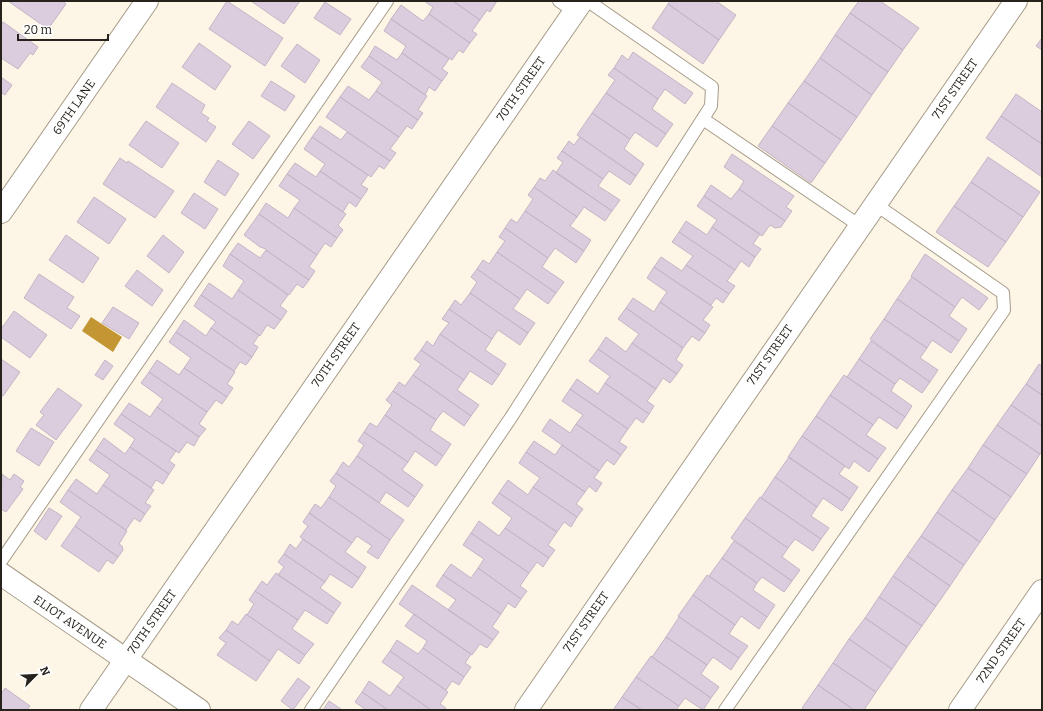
<svg xmlns="http://www.w3.org/2000/svg" width="1043" height="711" font-family="Bitter,serif">
<style>
.water{fill:#c39533}
.building{fill:#dccdde;stroke:#c4b5c6}
.lines{fill:none;stroke-linecap:round;stroke-linejoin:round}
.lane-casing{stroke:#a69c8a;stroke-width:14}
.street-casing{stroke:#a69c8a;stroke-width:24}
.lane{stroke:#fff;stroke-width:12}
.street{stroke:#fff;stroke-width:22}
.labels{text-anchor:middle;stroke-width:4;stroke-linejoin:round;paint-order:stroke}
.street-label{font-size:12px;fill:#27231c;stroke:#fff}
</style>
<rect width="100%" height="100%" fill="#fdf5e5"/>
<path class="water" d="M91,317L122,337L113,352L82,331Z"/>
<path class="building" d="M8,1H63L66,4L48,29Z
M227,1L283,38L265,66L209,29Z
M251,1H300L284,24Z
M424,1H453L480,20L472,31L477,34L470,43L429,14L433,7Z
M453,1H497L490,12L487,10L480,20Z
M670,1H716L736,15L719,40L668,4Z
M859,1H880L919,28L903,50L850,13Z
M325,2L351,19L340,35L314,18Z
M668,4L719,40L703,64L652,28Z
M401,5L423,21L429,14L470,43L463,53L459,50L452,60L391,19Z
M850,13L903,50L888,72L835,35Z
M391,19L449,59L442,69L448,73L442,81L402,53L406,46L384,31Z
M3,22L38,47L33,55L30,53L18,69L1,58V25Z
M835,35L888,72L872,95L820,58Z
M1042,38V50L1036,46Z
M199,43L231,66L215,90L182,67Z
M297,44L320,60L305,83L281,66Z
M375,46L397,60L402,53L442,81L435,91L429,87L425,95L369,56Z
M633,52L693,93L685,104L665,89L658,99L614,68L622,55L628,60Z
M369,56L427,96L418,110L423,113L418,120L376,91L382,82L361,67Z
M820,58L872,95L857,117L804,81Z
M614,68L658,99L652,109L673,124L666,134L606,93L615,80L608,75Z
M1,77L12,85L5,95L2,93L1,95Z
M271,81L295,96L285,111L261,96Z
M804,81L857,117L841,140L788,103Z
M172,83L205,105L201,113L209,118L207,121L216,127L206,142L156,107Z
M348,86L369,100L376,91L418,120L412,129L407,126L399,137L340,97Z
M606,93L666,134L657,147L635,132L630,139L592,113Z
M1016,94L1042,112V144L1001,116Z
M340,97L399,137L390,149L396,153L390,161L326,117Z
M788,103L841,140L825,163L772,126Z
M592,113L630,139L624,149L644,164L636,176L577,135Z
M1001,116L1042,144V177L986,138Z
M146,121L179,143L162,168L129,145Z
M249,121L270,136L253,159L232,144Z
M320,126L341,140L347,132L390,161L384,169L379,166L371,177L312,137Z
M772,126L825,163L811,183L758,146Z
M312,137L368,175L361,185L368,189L361,199L320,171L325,164L304,149Z
M580,137L636,176L630,185L609,171L603,179L562,151L569,141L574,145Z
M562,151L603,179L598,186L620,200L612,211L556,173L563,162L557,158Z
M732,154L794,196L786,207L792,211L785,221L739,189L744,181L724,167Z
M988,157L1040,192L1023,217L971,182Z
M120,158L127,163L128,161L174,191L155,218L103,184Z
M218,160L239,174L225,196L204,182Z
M295,163L316,177L320,171L361,199L356,207L349,202L343,212L287,174Z
M553,170L612,211L605,221L584,207L577,217L534,187L540,178L545,181Z
M287,174L346,214L338,225L343,230L337,238L294,208L300,200L279,186Z
M971,182L1023,217L1006,242L954,206Z
M711,185L731,199L739,189L785,221L781,227L775,228L770,225L762,236L704,196Z
M534,187L577,217L570,226L591,240L584,251L525,211L533,199L528,195Z
M194,193L218,209L205,229L181,213Z
M704,196L760,234L753,244L761,249L755,257L712,227L717,220L697,206Z
M94,197L126,219L109,244L77,222Z
M266,203L288,218L294,208L337,238L331,247L325,243L317,255L259,214Z
M954,206L1006,242L988,267L936,232Z
M525,211L584,251L576,263L555,248L548,258L505,228L511,219L517,223Z
M259,214L317,255L309,267L315,271L309,280L266,250V249L260,247L244,235Z
M686,221L707,235L712,227L755,257L749,267L741,261L735,270L679,232Z
M505,228L548,258L542,267L564,282L556,293L497,252L505,241L499,237Z
M679,232L735,270L727,281L735,286L729,294L686,265L693,256L672,242Z
M66,235L99,258L83,283L49,260Z
M163,235L184,252L169,273L147,256Z
M238,243L260,258L266,250L309,280L303,288L297,284L289,295L230,254Z
M497,252L556,293L548,304L527,289L520,299L477,269L483,260L489,264Z
M230,254L288,295L280,306L287,311L281,320L238,290L244,281L223,266Z
M925,254L988,298L979,310L962,297L955,307L911,276Z
M661,257L682,271L686,265L729,294L723,303L716,298L711,305L654,267Z
M654,267L713,307L703,320L710,325L705,333L660,302L667,292L647,278Z
M477,269L520,299L513,309L535,323L528,333L470,293L477,282L471,277Z
M137,270L163,290L152,306L125,286Z
M39,274L74,297L67,308L80,316L71,329L24,298Z
M912,277L955,307L949,316L967,329L959,341L897,299Z
M209,283L232,299L238,290L281,320L274,329L267,325L260,336L201,295Z
M470,293L528,333L520,345L498,330L492,339L449,309L455,300L461,305Z
M201,295L259,335L253,344L258,347L252,357L211,328L216,322L194,306Z
M633,298L654,312L660,302L705,333L699,341L692,336L683,348L626,308Z
M897,299L959,341L951,353L932,340L927,348L884,319Z
M113,307L139,323L129,339L102,323Z
M626,308L683,348L676,360L683,365L677,374L632,343L639,334L618,319Z
M449,309L492,339L485,350L506,364L499,375L440,334L449,323L442,319Z
M14,311L47,335L30,358L1,337V329Z
M884,319L927,348L920,358L938,370L930,382L870,339Z
M184,320L206,336L211,328L252,357L246,365L240,362L234,371L176,332Z
M176,332L235,372L227,384L233,388L227,397L184,368L191,358L169,342Z
M440,334L499,375L492,385L470,371L464,380L421,350L427,341L433,346Z
M606,337L626,352L632,343L677,374L670,383L663,378L656,389L598,349Z
M871,341L930,382L922,393L900,378L895,384L859,359Z
M598,349L656,389L647,401L654,406L649,414L605,383L610,376L589,361Z
M421,350L464,380L457,390L479,405L471,416L413,375L421,364L414,359Z
M1,359L20,372L3,396L1,395Z
M859,359L895,384L891,391L912,406L905,417L847,377Z
M105,360L113,366L103,380L95,375Z
M157,360L179,375L184,368L227,397L222,404L216,400L207,412L149,372Z
M1039,364L1042,366V395L1026,384Z
M149,372L207,412L199,424L206,429L199,437L157,407L163,399L141,383Z
M413,375L471,416L464,426L443,411L436,420L393,391L399,382L405,386Z
M844,375L905,417L897,429L879,417L873,425L830,395Z
M577,379L598,394L605,383L649,414L643,423L636,418L628,429L570,389Z
M1026,384L1042,395V426L1011,405Z
M58,388L82,405L56,440L36,425L44,415L40,412Z
M570,389L628,429L619,442L627,447L621,455L576,424L583,415L562,401Z
M393,391L436,420L430,430L451,444L443,456L385,415L392,405L386,400Z
M830,395L873,425L866,435L886,448L878,459L816,416Z
M129,403L150,417L157,407L199,437L194,446L187,442L179,453L121,414Z
M1011,405L1042,426V452L1040,454L997,425Z
M121,414L176,451L169,461L175,465L169,474L130,447L135,439L114,424Z
M385,415L443,456L436,466L415,451L408,462L364,432L370,423L377,427Z
M816,416L878,459L869,472L854,461L849,469L802,436Z
M550,419L570,433L576,424L621,455L614,465L607,460L599,471L542,431Z
M997,425L1040,454L1027,474L983,445Z
M31,428L54,442L39,466L16,451Z
M364,432L408,462L402,470L423,485L415,497L357,456L364,445L358,441Z
M802,436L845,466L839,474L858,487L850,499L788,457Z
M104,438L125,454L130,447L169,474L163,484L156,480L151,488L96,450Z
M534,441L555,455L562,445L599,471L594,478L602,483L596,492L589,486L585,492L526,452Z
M983,445L1027,474L1011,497L968,468Z
M96,450L154,490L145,503L151,506L145,514L103,485L110,475L89,460Z
M526,452L585,492L576,504L583,509L577,517L533,487L540,478L519,463Z
M357,456L415,497L408,507L386,492L379,503L336,473L343,462L349,467Z
M789,457L850,499L842,511L823,498L817,507L775,477Z
M968,468L1011,497L995,520L952,490Z
M336,473L404,520L390,540L329,497L336,486L330,481Z
M2,474L10,480L14,474L24,481L20,487L23,489L6,512L1,509Z
M775,477L817,507L811,516L829,528L821,539L761,498Z
M76,479L97,494L103,485L145,514L140,522L134,518L126,530L68,490Z
M508,480L528,495L533,487L577,517L571,527L564,522L557,532L499,493Z
M68,490L127,531L119,544L122,546L123,550L118,557L75,526L81,517L60,502Z
M952,490L995,520L980,542L937,512Z
M499,493L557,532L548,545L555,550L549,558L505,528L512,518L492,503Z
M329,497L390,540L378,559L367,552L372,546L357,536L352,543L309,513L315,504L321,508Z
M760,497L821,539L813,551L795,539L788,548L745,518Z
M49,508L62,516L46,540L34,531Z
M937,512L980,542L964,565L921,536Z
M309,513L352,543L345,552L366,567L359,578L300,537L308,526L303,522Z
M745,518L788,548L782,557L800,570L792,581L731,538Z
M479,521L499,536L505,528L549,558L543,567L537,562L529,573L471,533Z
M75,526L118,557L113,564L107,560L99,572L61,546Z
M471,533L529,573L520,586L527,591L521,599L478,568L484,559L463,545Z
M921,536L964,565L950,586L907,556Z
M303,539L359,578L352,588L330,574L325,582L284,554L290,544L296,549Z
M734,541L792,581L784,592L762,577L757,583L722,558Z
M284,554L325,582L320,588L341,603L334,613L278,575L284,567L278,562Z
M907,556L950,586L936,606L893,576Z
M722,558L757,583L753,590L775,605L767,617L709,576Z
M451,564L471,578L478,568L521,599L515,608L508,603L501,614L443,575Z
M276,573L334,613L327,624L305,610L298,620L255,591L262,581L267,585Z
M443,575L501,614L492,627L499,632L493,640L448,610L456,600L436,586Z
M707,575L767,617L759,629L741,616L735,625L693,595Z
M893,576L936,606L922,626L879,597Z
M412,585L493,640L487,648L480,644L472,655L399,604Z
M255,591L298,620L292,629L314,644L305,655L247,615L254,604L249,600Z
M693,595L735,625L729,634L748,646L739,658L678,616Z
M879,597L922,626L907,647L865,618Z
M246,614L305,655L299,664L278,649L270,661L226,630L232,621L238,625Z
M414,614L471,654L465,663L471,667L464,677L423,648L427,641L405,626Z
M679,617L739,658L731,670L713,657L707,665L666,637Z
M865,618L907,647L892,669L849,639Z
M226,630L270,661L256,681L217,655L226,643L219,638Z
M666,637L707,665L701,674L719,687L711,698L652,657Z
M849,639L892,669L876,692L833,663Z
M397,640L418,654L423,648L464,677L459,685L452,681L446,690L390,651Z
M390,651L448,692L440,704L446,708L445,710H431L397,686L404,677L382,662Z
M651,656L711,698L703,710L685,698L679,706L636,677Z
M833,663L876,692L864,710H854L818,685Z
M636,677L679,706L676,710H642L622,697Z
M298,678L310,687L293,710L281,701Z
M369,681L390,696L397,686L431,710H388L362,692Z
M818,685L854,710H805L802,708Z
M5,688L30,706L27,710H1V694Z
M362,692L388,710H366L355,702Z
M622,697L642,710H613Z
M329,701L341,709V710H323Z"/>
<g class="lines">
<g class="lane-casing">
<path id="lane" d="M559,1L574,11
M703,119L860,226
M1,561L387,1
M311,710L510,419L711,106L712,87L588,1
M725,710L1004,310L1003,293L875,204"/>
</g>
<g class="street-casing">
<path id="street" d="M1,212L147,1
M1,574L199,710
M91,710L582,1
M526,710L1016,1
M960,710L1042,591"/>
</g>
<use href="#lane" class="lane"/>
<use href="#street" class="street"/>
</g>
<g class="labels">
<g class="street-label">
<text transform="translate(521 89) rotate(-55)" y="4">70TH STREET</text>
<text transform="translate(955 89) rotate(-55)" y="4">71ST STREET</text>
<text transform="translate(74 107) rotate(-55)" y="4">69TH LANE</text>
<text transform="translate(336 355) rotate(-55)" y="4">70TH STREET</text>
<text transform="translate(770 355) rotate(-55)" y="4">71ST STREET</text>
<text transform="translate(70 622) rotate(34)" y="4">ELIOT AVENUE</text>
<text transform="translate(152 622) rotate(-55)" y="4">70TH STREET</text>
<text transform="translate(586 622) rotate(-55)" y="4">71ST STREET</text>
<text transform="translate(1001 651) rotate(-55)" y="4">72ND STREET</text>
</g>
</g>
<rect width="1043" height="711" fill="none" stroke="#27231c" stroke-width="4"/>
<g transform="translate(36 675) rotate(66)" stroke="#ffffff" stroke-width="3" paint-order="stroke">
<path d="M0-3L7 15L0 10L-7 15Z" fill="#27231c"/>
<text y="-6" font-size="11" font-weight="bold" text-anchor="middle" fill="#27231c">N</text>
</g>
<path d="M18 34v6h90v-6" fill="none" stroke="#27231c" stroke-width="2"/>
<text x="24" y="34" font-size="12" fill="#27231c" stroke="#ffffff" stroke-width="3" paint-order="stroke">20 m</text>
</svg>
